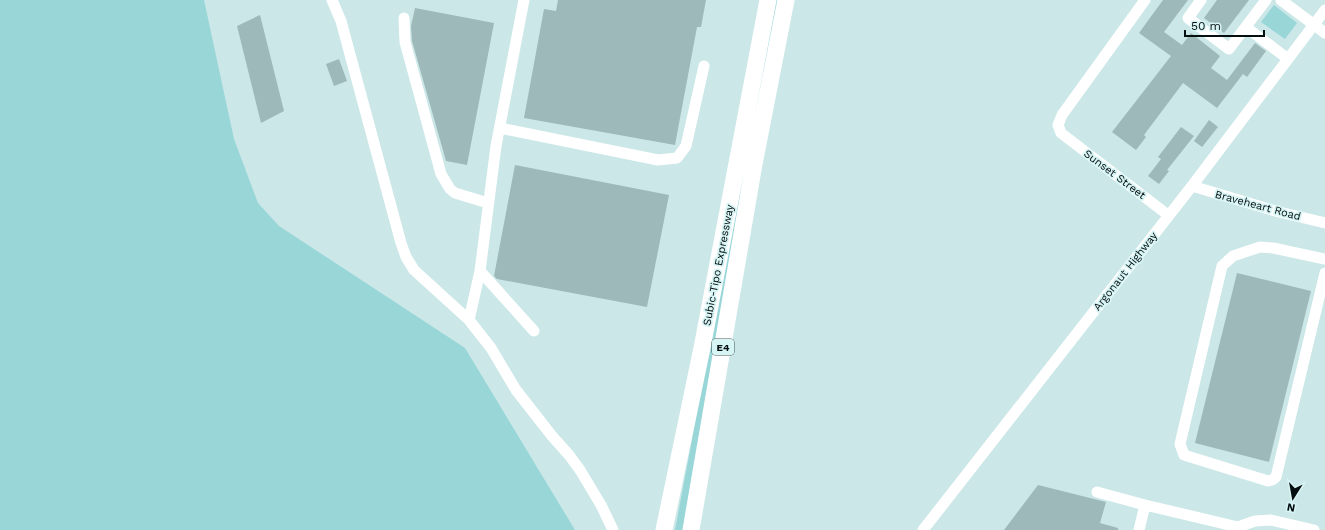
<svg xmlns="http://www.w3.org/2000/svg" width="1325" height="530" font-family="'Work Sans',sans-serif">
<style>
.green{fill:#98d6d8}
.building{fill:#9eb9b9}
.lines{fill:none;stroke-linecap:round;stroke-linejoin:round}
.minor{stroke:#fff;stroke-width:11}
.highway{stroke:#fff;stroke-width:17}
.labels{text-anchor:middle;stroke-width:3.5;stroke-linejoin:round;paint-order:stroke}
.shield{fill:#d8f5f5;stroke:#455455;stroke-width:1}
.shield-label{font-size:10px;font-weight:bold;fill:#060f10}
.street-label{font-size:11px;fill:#060f10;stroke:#d8f5f5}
</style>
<rect width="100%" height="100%" fill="#cbe7e8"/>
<path class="green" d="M0,0H204L234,139L258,203L279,226L465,348L575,530H0Z
M775,0H781L683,530H675Z
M1274,5L1297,23L1285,39L1261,22Z"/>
<path class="building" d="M558,0H706L701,27H697L675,145L524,118L544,9L556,11Z
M1163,0H1188L1164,32L1182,45L1191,33L1220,56L1211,68L1227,80L1255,43L1266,51L1247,77L1243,74L1217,108L1183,83L1144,135L1146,137L1136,150L1112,132L1171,56L1139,33Z
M1217,0H1249L1224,33L1204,18Z
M415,8L494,23L467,165L446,161L412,41L411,26Z
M260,15L284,111L261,123L237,26Z
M339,59L347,81L334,86L326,64Z
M1209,120L1218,127L1202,147L1194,141Z
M1181,127L1194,136L1167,170L1169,171L1159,184L1148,176L1161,159L1158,157Z
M515,165L669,195L647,307L497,279L494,276Z
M1237,273L1311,291L1269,462L1195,443Z
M1038,485L1106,502L1100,523L1118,528V530H1004Z"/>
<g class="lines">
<path class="minor" d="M332,0L341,21L401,243L406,257L414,270L469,320L491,348L516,390L552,436L569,455L580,470L601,505L613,530
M1145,0L1062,115L1058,125L1061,133L1168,215
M1201,0L1188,18L1229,49L1266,0
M1281,0L1325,33
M404,18L405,42L441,174L450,189L455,193L488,203
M1246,27L1288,59
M500,128L658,160L677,158L686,146L704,66
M1192,186L1275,211L1325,223
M1325,259L1273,248L1260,247L1233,256L1222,266L1180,444L1184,455L1268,481L1272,480L1276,477L1325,273
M480,271L534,331
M469,320L480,271L496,146L524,0
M1097,492L1145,505
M923,530L1192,186L1325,10
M1139,530L1145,505L1238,527
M1237,530L1238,527L1255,521L1271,520L1314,530"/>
<path class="highway" d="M664,530L702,348L768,0
M691,530L754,164L786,0"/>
</g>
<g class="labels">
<rect class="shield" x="712" y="339" width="22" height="16" rx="3"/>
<g class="shield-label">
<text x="723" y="351">E4</text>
</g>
<g class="street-label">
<text transform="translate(1115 174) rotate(37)" y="4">Sunset Street</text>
<text transform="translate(1258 205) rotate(15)" y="4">Braveheart Road</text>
<text transform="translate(718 265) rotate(-79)" y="4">Subic-Tipo Expressway</text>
<text transform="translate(1125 271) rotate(-52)" y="4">Argonaut Highway</text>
</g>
</g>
<g transform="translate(1293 498) rotate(191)" stroke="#d8f5f5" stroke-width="3" paint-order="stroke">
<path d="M0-3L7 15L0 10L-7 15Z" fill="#060f10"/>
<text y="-6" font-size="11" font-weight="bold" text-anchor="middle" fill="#060f10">N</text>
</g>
<path d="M1185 30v6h79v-6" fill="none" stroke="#060f10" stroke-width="2"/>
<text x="1191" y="30" font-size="12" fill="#060f10" stroke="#d8f5f5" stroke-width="3" paint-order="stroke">50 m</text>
</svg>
